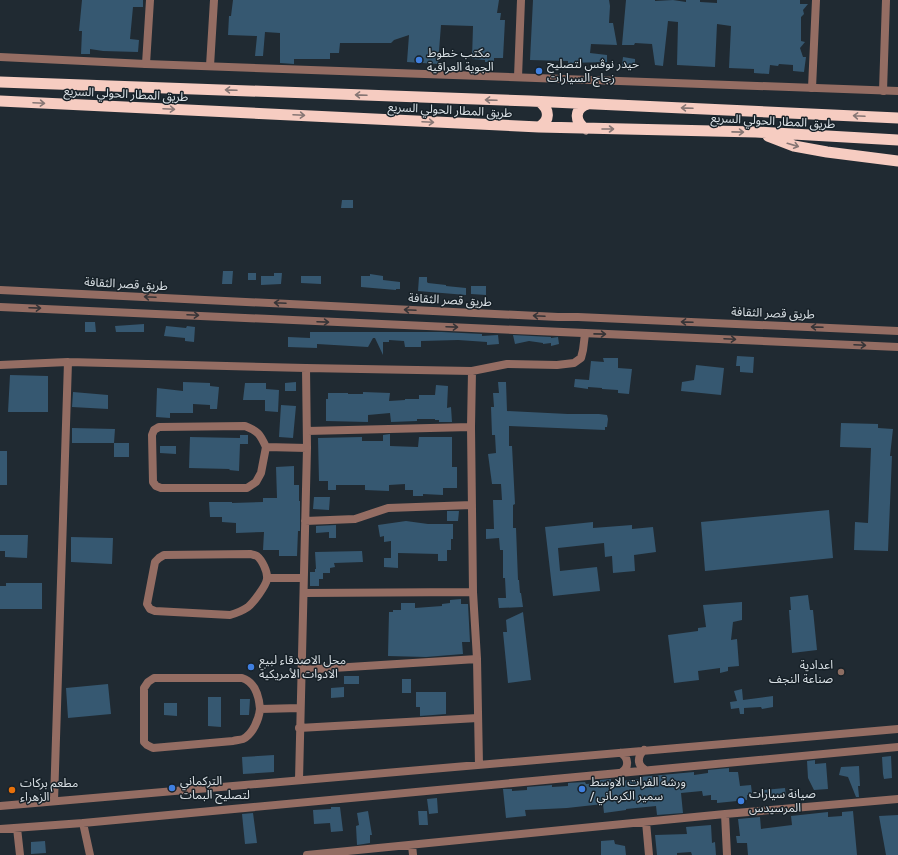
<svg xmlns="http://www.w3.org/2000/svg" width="898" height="855" font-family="Cabin,'Noto Sans Arabic',sans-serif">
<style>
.building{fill:#365871}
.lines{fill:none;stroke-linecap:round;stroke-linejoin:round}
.minor{stroke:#946d63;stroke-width:8}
.tertiary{stroke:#946d63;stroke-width:8}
.trunk{stroke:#f6ccc1;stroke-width:11}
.oneway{stroke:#867674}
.oneway2{stroke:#363437}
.shop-dot{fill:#3f7fe0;stroke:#172128;stroke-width:1.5}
.education-dot{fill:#8d6e63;stroke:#172128;stroke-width:1.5}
.food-dot{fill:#e8710a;stroke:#172128;stroke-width:1.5}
.labels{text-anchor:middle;stroke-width:3;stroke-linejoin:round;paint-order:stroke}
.poi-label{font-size:12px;fill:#dae1e6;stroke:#172128;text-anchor:start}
.street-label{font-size:12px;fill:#dae1e6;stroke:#172128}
</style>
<rect width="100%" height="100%" fill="#202a32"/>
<path class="building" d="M82,0H143V7H133L130,39L139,40L138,52L103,51L90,49V54H81L82,31H79Z
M233,0H499L497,13H501L500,20H505L503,58H494V62H485V60L472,59L473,26L441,25L438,64L407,62L409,35L394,40L391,43H340L339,53H330V59H294V64L280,63V33L265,32L263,56H255L257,36L228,35L229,16H231Z
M533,0H609L610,6L609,23H613L617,45L591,44L590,53L607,55V62L568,63V61L530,60Z
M626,0H655V1L673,0L686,2V0H700V2L717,3V0H800V4H808L803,10L804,14L801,17V41L805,42L800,48L803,57H806L804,72L793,71V65L779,64L778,66L770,65L769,74L754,73V69L729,68L731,26L717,24L715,67L677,65L678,22L668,21L663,66L655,65L652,44L635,43L634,45H622Z
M623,57L635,59V67L622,66Z
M342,200H353V208H341Z
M223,271H233L232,284H222Z
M248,273H256V280H248Z
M274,273H282L281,284L261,285V276H274Z
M370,274L383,276V280L400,282V289H396V290L361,287V276H370Z
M301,276H321V284L301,283Z
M419,277H427V282L428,283L446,285V286L466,288V295L418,291Z
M471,286H486V295L471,294Z
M85,322H95L96,332H85Z
M144,324V332H116L115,326Z
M166,326L186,328L187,326L195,327L194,342L185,341V338L164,336Z
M310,332H442L482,334V336L498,335L499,344L487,345V342L458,340L421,341V347H405L404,341L389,340V342H383V355L375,338H373L368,347L317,344V348L288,347V337L310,338Z
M513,335L551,337V338L558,337L559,344L551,346V343L543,344V343L529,341L515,344Z
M737,356L754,357L753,373L740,372V366H736Z
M603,358H618V368L632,369L629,394L618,393V390L602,389V388L588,387V389L574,387L575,379L589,380L591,361L604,362Z
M696,365L724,368L721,395L681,391L682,382L694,380Z
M10,375L48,376V412H8Z
M183,382L210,383V386L219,387L217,409H210V405L193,404V413H170V418L156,417L157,388L183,391Z
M296,382V391H285V383Z
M498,382H506L507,411L568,414H599L607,415L608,419L607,427H605V430L509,426V446H512L515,504L513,505V528H516L518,580H519L520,593H521L523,607L499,608L498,598H506L505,578H503V550H500L499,538L486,539V529H494L493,500H502L501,484H492L488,454L496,453L495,435H492L491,407H494L493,393H499Z
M245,383H266V389L279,390L278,412L265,411V400H243Z
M436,385L448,386L447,408L451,407L452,422H439V420H435V419H417V421L391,422L390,413L368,415V422L326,421V399H328V393H348V394H363V392L390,393L389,401L405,400V399H419V395H435Z
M73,392L108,395V409L72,407Z
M281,405L296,406L293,438L279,437Z
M841,423L878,424V428L893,429L890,456H892L888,551L854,550L855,522L868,523L871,448L840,447Z
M72,428L115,429L114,443H72Z
M390,434V446L418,447L419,437H452V467H457V488H443V495L423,494V496H413V490H405V484L389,485V491L365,490V485H336V490H328V481H319L318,438L362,437V441H383V435Z
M240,435H248V444H240L239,471L229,470L230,469L189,468L190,437L240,438Z
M114,443H129V457H114Z
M160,446H176V454L160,453Z
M0,451H7V485H0Z
M294,466V485H299V501H300V531H298L297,556H279V550H263L264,532L236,533V523L222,522V517H210L209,502H232V503L263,502V498H277L276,467Z
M314,497H330L329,510L313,509Z
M829,510L833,558L705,571L701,522Z
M447,511H459L458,521H447Z
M406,521L428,524H453V539H451V550H447V561H438V554L398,553V568L384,567V558H391V541L384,542V536L380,537L378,525Z
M593,522V528L632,525V529L653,527L656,552L634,555L635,571L613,573L612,556L605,557L604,543L558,548L560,571L597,567L600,591L553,596L545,527Z
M336,525V538H329V532L316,533V526Z
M0,535H28L27,558L5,557V551H0Z
M71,537L113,538L112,564L71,562Z
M362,551L363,562L334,563L335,567L330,568V573H323V579H319V586H310V572H315V569H316L315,552Z
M6,583H42V609H0V586H6Z
M808,595L810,610H813L817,650L792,653L789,610H791L790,597Z
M461,599V604H468L470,642H462L463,654L426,657L388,656L389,612H393V610H401V603H415V608L442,606V604L450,603V600Z
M742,602V620L733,622L731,640L737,639L739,666L728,667V671L720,673V668L698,671L699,680L674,683L668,635L698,631V628L706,627L703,605Z
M523,612L531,680L508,683L503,632H507L506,620Z
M344,676H359V684H344Z
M402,679H411V693H402Z
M108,684L111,714L68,718L66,688Z
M344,687V697L331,698V688Z
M742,689L743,700L773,696V707L762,709L761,707L744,708V714H740L739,708L731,709L730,702L737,701L734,691Z
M416,692H446V714L420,716V707H416Z
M208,697H221V727L208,726Z
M240,699H250L249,715H240Z
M164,703H177V716L164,715Z
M274,755V772L243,774L242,757Z
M891,756L892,778L884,779L883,774L882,757Z
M815,760V764L826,763L828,789L814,790L808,778L807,761Z
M859,766L860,786H858L859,797H856L848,777L839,775L841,767Z
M729,768V772H738L740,786L751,785L752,794L747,795V800L717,803V800H711V795L703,796L702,791L681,793L683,813L657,815L656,806L626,809V810L604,813L603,804L567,808L525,810L526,816L506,818L503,789H512V791L527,790V787L552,785V787L568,786V783L585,782L586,784L600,783V780L611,779V782L622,781L639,779V777L694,772V775L708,773V770Z
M785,788L786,797L765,799L764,790Z
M437,798L438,813L429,814L427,799Z
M331,807H340L343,831L331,832L330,823L314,824L313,810L331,809Z
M368,811L372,835H370V843L357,845L356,826L359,825L357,813Z
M418,811H427L428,825H419Z
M853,811L857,855H748L747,843H737L736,836H740L738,819L760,817L761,829L792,825L791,816L828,812V817L842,816V812Z
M253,813L257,843L245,844L242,814Z
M898,815V855H886L879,816Z
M711,825L712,843L715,842L716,855H692L691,852L677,853V855H657L655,835L687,834L686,827Z
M614,840L615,844L625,846L626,855H601V841Z
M45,841L46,853L31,854V842Z"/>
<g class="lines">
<path class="minor" d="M146,64L150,0
M210,66L214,0
M518,77L521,0
M812,88L816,0
M883,91L886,0
M0,365L68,362L306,368L472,371L507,364L557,365L574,363L581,358L583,350L585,334
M472,371L471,427L473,592
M307,431L471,427
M266,447L261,473L256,482L247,488H161L156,486L153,482L152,435L154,430L159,427L245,426C258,431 260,434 266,447L307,448
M305,521L355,519L388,508L472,505
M251,554C253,555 255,555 257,556C262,560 268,572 267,579C266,586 253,603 248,607C242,611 237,613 230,615L155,611L150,609L147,604L155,562L159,558L164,555Z
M267,578H303
M304,593L473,592L477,659L479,765
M301,670L477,659
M260,709C259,719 253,734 243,739C240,740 236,740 233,741L153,748L147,745L144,742V688L148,682L154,678H242C255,682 259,696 260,709L300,708
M299,728L478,718
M644,750C637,757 637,765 645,770
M621,753C629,758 629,767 622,772
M299,780L307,448L306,368
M54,801L68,362
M0,806L898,729
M646,822L649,855
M83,823L90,855
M17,828L20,855
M0,829L83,823L898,747
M412,845L413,855
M307,855L725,814
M727,855L725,814L898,799"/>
<path class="tertiary" d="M0,57L146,64L898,91
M0,290L558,317H578L898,331
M0,307L898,347"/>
<path class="trunk" d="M0,82L530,101L898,118
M0,101L539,127L756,132L898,140
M539,127C550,121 550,110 540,102
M586,129C574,122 574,108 588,104
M768,136L794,146L827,152L898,161"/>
</g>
<defs><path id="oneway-shaft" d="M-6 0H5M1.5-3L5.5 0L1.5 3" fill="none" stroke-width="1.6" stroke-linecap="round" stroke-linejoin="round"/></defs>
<g class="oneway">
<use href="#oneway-shaft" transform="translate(231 90) rotate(-178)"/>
<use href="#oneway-shaft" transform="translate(361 95) rotate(-178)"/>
<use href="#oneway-shaft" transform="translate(491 100) rotate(-178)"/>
<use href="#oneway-shaft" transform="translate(39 103) rotate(3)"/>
<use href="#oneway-shaft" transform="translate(687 108) rotate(-178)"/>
<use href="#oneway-shaft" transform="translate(169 109) rotate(3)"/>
<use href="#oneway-shaft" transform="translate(299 115) rotate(3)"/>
<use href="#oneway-shaft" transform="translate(859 116) rotate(-177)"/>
<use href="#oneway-shaft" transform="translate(428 122) rotate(3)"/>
<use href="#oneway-shaft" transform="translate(608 129)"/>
<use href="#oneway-shaft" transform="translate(738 132) rotate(1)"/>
<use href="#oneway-shaft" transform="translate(793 145) rotate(16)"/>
</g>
<g class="oneway2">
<use href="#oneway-shaft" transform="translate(150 297) rotate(-177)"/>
<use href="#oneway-shaft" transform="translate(280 303) rotate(-177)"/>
<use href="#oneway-shaft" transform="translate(35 308) rotate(2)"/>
<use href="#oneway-shaft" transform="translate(410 310) rotate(-177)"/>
<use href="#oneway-shaft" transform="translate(193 315) rotate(3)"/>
<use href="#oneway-shaft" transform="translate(539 316) rotate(-177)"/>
<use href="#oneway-shaft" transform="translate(323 322) rotate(2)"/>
<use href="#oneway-shaft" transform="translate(687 322) rotate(-178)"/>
<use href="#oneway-shaft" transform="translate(452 327) rotate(2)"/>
<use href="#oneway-shaft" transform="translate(817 327) rotate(-178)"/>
<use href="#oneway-shaft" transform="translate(600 334) rotate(1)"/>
<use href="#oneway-shaft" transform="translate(730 339) rotate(3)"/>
<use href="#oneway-shaft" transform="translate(860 345) rotate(3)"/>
</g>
<g class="shop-dot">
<circle cx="419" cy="60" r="4"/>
<circle cx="539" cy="71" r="4"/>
<circle cx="251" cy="667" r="4"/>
<circle cx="172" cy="788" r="4"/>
<circle cx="582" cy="789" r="4"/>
<circle cx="741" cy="801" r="4"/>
</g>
<circle class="education-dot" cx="841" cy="672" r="4"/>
<circle class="food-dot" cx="12" cy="790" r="4"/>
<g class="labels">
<g class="poi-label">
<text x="427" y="57">مكتب خطوط<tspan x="427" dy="14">الجوية العراقية</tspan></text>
<text x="547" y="68">حيدر نوڤس لتصليح<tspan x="547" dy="14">زجاج السيارات</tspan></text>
<text x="259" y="664">محل الاصدقاء لبيع<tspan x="259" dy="14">الادوات الأمريكية</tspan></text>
<text x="833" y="669" text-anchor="end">اعدادية<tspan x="833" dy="14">صناعة النجف</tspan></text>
<text x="180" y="785">التركماني<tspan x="180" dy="14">لتصليح البمات</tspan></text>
<text x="590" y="786">ورشة الفرات الاوسط<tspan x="590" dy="14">/ سمير الكرماني</tspan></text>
<text x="20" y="787">مطعم بركات<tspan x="20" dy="14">الزهراء</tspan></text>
<text x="749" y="798">صيانة سيارات<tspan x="749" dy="14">المرسيدس</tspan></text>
</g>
<g class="street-label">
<text transform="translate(126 94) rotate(3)" y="4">طريق المطار الحولي السريع</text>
<text transform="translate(450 110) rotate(3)" y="4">طريق المطار الحولي السريع</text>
<text transform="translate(773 121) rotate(3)" y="4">طريق المطار الحولي السريع</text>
<text transform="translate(126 284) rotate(3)" y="4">طريق قصر الثقافة</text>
<text transform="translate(450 300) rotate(3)" y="4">طريق قصر الثقافة</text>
<text transform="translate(773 313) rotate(2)" y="4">طريق قصر الثقافة</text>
</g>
</g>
</svg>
